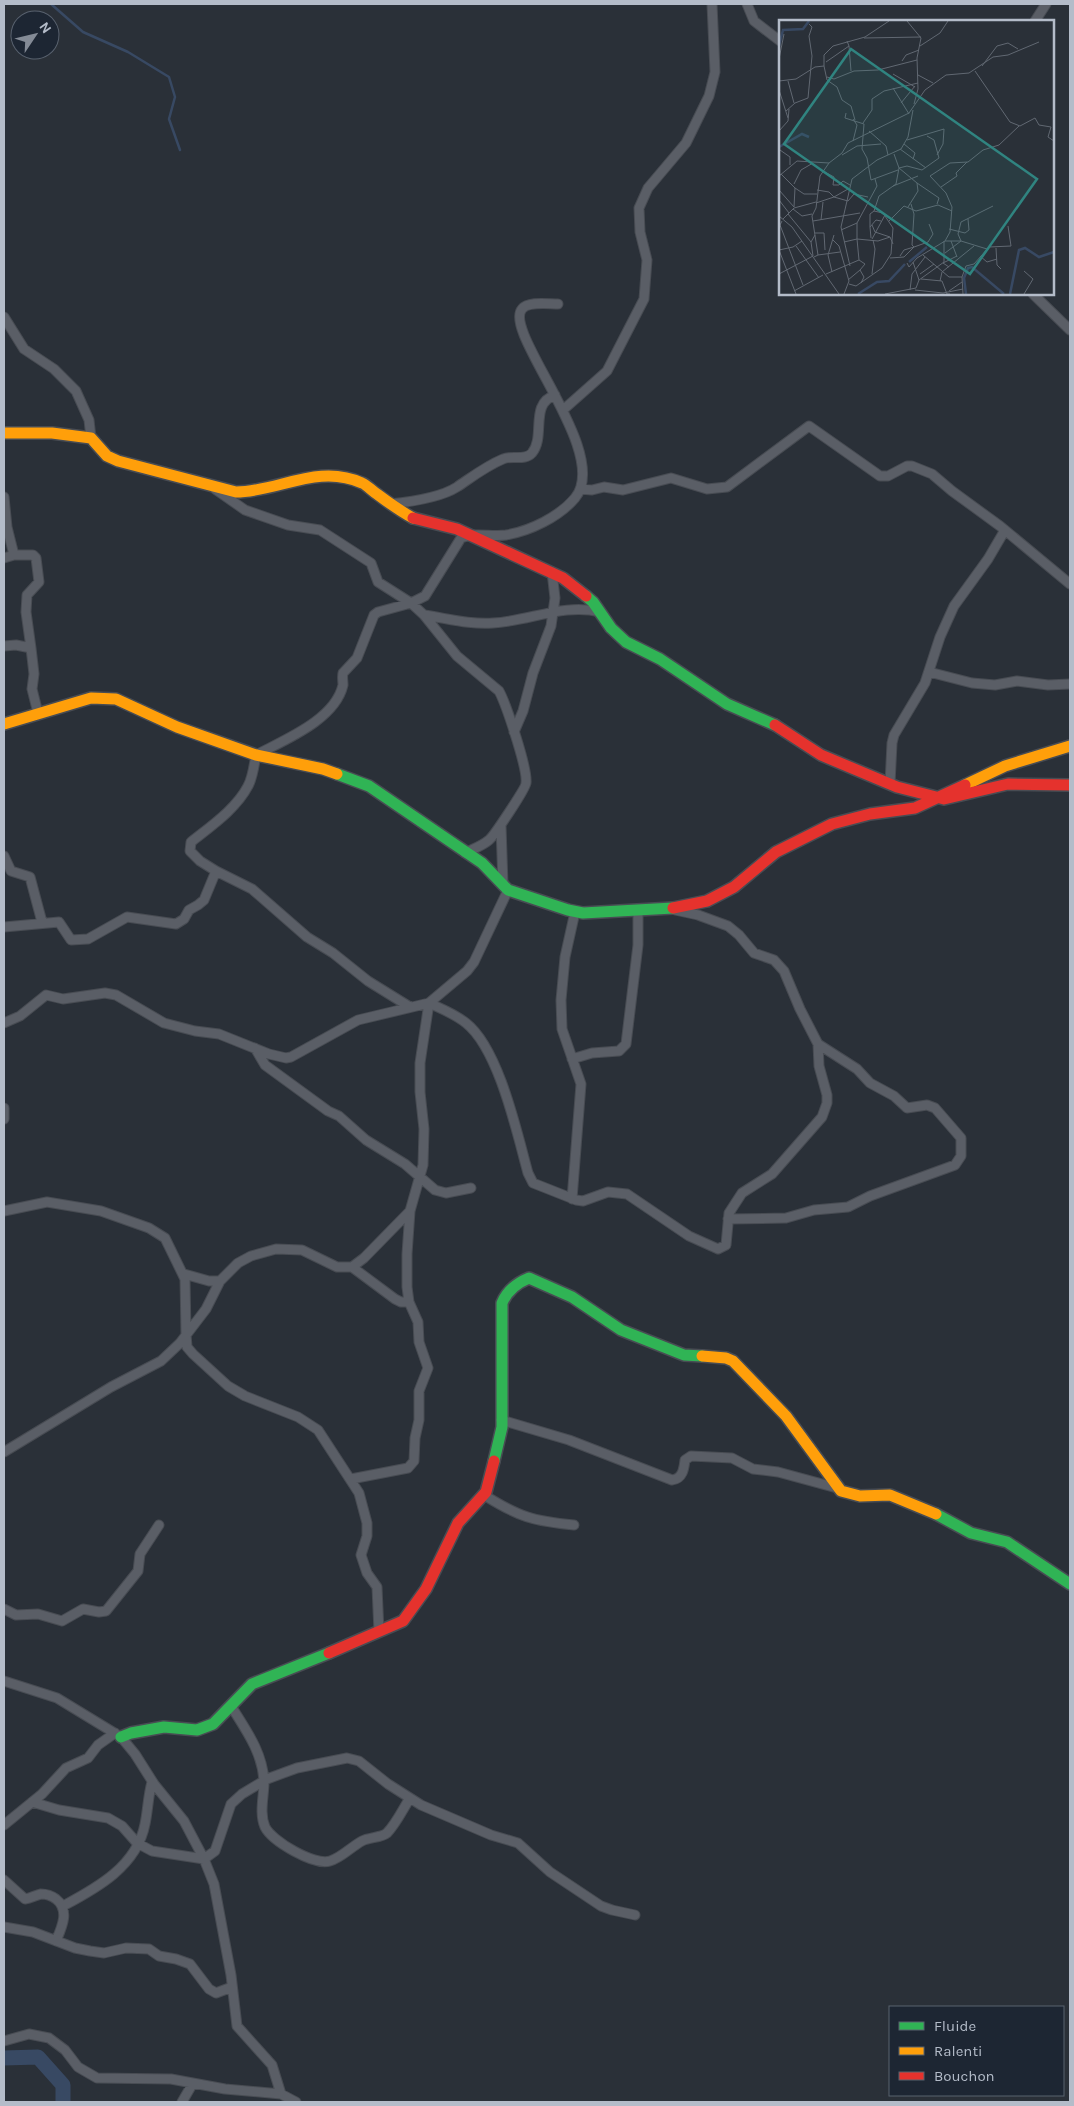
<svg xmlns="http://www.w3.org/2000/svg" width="1074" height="2106" font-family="Karla,sans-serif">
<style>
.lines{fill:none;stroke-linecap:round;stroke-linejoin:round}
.stream{stroke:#384963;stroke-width:2.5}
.river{stroke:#384963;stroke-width:15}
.street-casing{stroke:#484c53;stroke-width:11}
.fast-casing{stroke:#484c53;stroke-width:14}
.slow-casing{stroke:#484c53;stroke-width:14}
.jam-casing{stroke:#484c53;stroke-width:14}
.street{stroke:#5a5e66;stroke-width:9}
.fast{stroke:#30b455;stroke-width:11}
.slow{stroke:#ff9f0a;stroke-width:11}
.jam{stroke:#e5322d;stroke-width:11}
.inset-river{fill:none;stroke:#384963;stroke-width:2.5}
.inset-road{fill:none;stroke:#616872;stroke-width:1}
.view{fill:#308480;fill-opacity:0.15;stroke:#308480;stroke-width:2.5}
.inset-edge{fill:none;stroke:#b4bcc9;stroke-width:2.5}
</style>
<rect width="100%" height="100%" fill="#2a3038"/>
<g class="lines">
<path class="stream" d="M51,4L83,32L128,52L169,77L175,97L169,119L180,150"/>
<path class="river" d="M4,2058L38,2057L63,2085V2102"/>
<g class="street-casing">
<path id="street" d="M747,4L754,21L780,41
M1035,21L1046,4
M1033,294L1070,330
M4,317L24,349L54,369L76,391L89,420L91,438
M563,410L607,371L644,299L647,260L640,232L639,208L648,188L686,143L709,96L715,72L712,4
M215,489L245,510L288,525L320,530L371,563L378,582L411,603L424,615L457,656L499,691C506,704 528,769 526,783C526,788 494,836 489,840C482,846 473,849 465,853
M580,489L592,490L604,487L623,490L671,478L707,489L727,487L809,426L880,476H888L907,466H912L932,474L952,491L1000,526L1070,584
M4,497L7,527L14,555L4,558
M390,504C409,502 440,498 457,487C472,477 486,466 503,459C512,455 525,461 532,453C546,436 529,404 555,395
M14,555H33L36,558L39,582L27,595L26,612L31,648
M424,615C446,618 470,625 493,623C530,621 564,603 600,612
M4,646L16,645L31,648L34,674L32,689L38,713
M929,672L972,683L995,685L1017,681L1048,685L1070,684
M514,732L523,711L533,673L551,626L555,598L552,572
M890,784L892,743L894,735L925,683L940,637L954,606L988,559L1005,530
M501,826L503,885
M4,856L11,871L30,877L42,922
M675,910L698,915L728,926L739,935L754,953L774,960L784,971L800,1009L818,1044L857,1069L870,1083L894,1096L907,1108L927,1105L935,1108L961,1138V1156L955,1165L870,1196L848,1207L814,1210L786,1218L728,1219
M4,927L59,922L71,940L88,939L127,917L176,924L184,919L189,910L198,905L204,900L216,871
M410,1007L368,981L333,953L307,937L252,889L216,871L200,861L190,851L191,842C211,826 236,809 248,786C253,777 254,765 256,755C284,740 335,720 343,685C343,681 342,677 343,673L357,658L374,615L378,612L411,603L425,596L461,538C474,532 491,537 506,535C530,531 559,517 575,498C612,453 502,332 522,309C528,301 548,304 558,304
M4,1023L20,1016L46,995L63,999L105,993L116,995L164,1023L195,1031L219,1034L269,1054L286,1058L291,1057L358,1020L429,1003L467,971L474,962L508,890
M255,1048L265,1065L328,1111L339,1116L366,1140L405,1164L435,1190L446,1193L471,1188
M572,1059L592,1053L619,1051L626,1044L638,945V912
M4,1108V1119
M572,1199L581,1084L562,1029L561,1000L565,957L575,912
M4,1211L47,1202L101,1211L149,1228L165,1238L185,1279L186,1334L187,1347L193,1354L228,1386L245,1396L298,1417L318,1430L359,1493L367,1523V1536L361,1555L367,1573L377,1587L379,1632
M352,1267L395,1299L401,1302H409
M184,1274L209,1281H220L238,1263L251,1256L276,1249L302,1250L337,1267H352L364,1258L410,1211L423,1165L424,1129L420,1092V1063L429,1003C442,1009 455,1014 466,1023C499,1049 517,1133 528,1173L533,1183L576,1200L583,1201L608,1192L627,1194L689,1236L718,1249L726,1245L729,1213L742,1193L772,1174L822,1117L827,1103V1095L819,1066L818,1044
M501,1420L569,1440L672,1480C683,1479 684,1468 685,1460L691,1456L732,1458L753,1469L778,1472L837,1488
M4,1452L111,1387L161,1361L180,1343L206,1309L220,1281
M351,1479L408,1468L414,1461L415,1438L419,1420V1391L428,1368L419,1342L418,1322L409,1302L407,1287V1254L410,1211
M484,1495C519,1517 533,1521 574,1525
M4,1609L16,1615L38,1614L62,1621L83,1609L99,1612L106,1611L138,1571L140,1554L159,1525
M4,1681L57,1698L121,1737L135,1754L154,1784L184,1821L204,1859L214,1884L231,1975L237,2026L272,2065L281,2094
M231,1706C246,1730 263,1753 264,1782C264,1796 259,1813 265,1827C272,1841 314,1866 330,1861C341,1858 351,1847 362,1841C369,1837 381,1838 387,1833C396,1824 403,1809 410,1798
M32,1802L59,1810L108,1818L122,1826L137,1843L152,1851L204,1859L215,1851L231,1804L242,1794L267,1779L297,1768L347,1758L359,1761L388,1784L421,1805L491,1835L518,1843L550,1872L601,1906L612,1910L635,1915
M4,1825L42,1794L66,1768L88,1758L98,1745L115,1733
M4,1880L25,1899C31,1898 36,1895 41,1894C47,1894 52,1896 56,1899C70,1910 62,1927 56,1941
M63,1906C97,1888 137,1866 145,1824C148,1810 148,1796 152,1782
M4,1927L33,1932L75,1948L90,1951L104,1953L126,1948L149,1949L159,1956L176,1959L190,1964L209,1989L216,1993L232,1987
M4,2041L29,2034L49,2038L65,2050L78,2067L97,2078L171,2079L225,2089L281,2094L296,2102
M182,2102L193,2083"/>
</g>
<g class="fast-casing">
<path id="fast" d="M586,596L593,602L611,628L626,642L660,659L727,704L775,725
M337,774L369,786L482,863L508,890L568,910L583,913L673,908
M494,1461L502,1427V1303C507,1291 517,1283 529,1278L572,1297L621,1330L684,1355L702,1356
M936,1514L971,1533L1007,1542L1070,1584
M121,1737L131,1733L164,1727L197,1730L213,1724L252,1684L329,1653"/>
</g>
<g class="slow-casing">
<path id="slow" d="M4,433H52L91,438L107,456L118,461L236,492C278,492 318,463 362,483C367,485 372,491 377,494C389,503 400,511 413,518
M4,724L91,698L116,699L177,727L256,755L323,769L337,774
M965,785L1005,766L1070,746
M702,1356L726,1358L733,1361L786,1416L841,1491L860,1496L890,1495L936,1514"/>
</g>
<g class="jam-casing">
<path id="jam" d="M413,518L457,529L563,578L586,596
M775,725L821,755L897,787L944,799L1008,784L1070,785
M673,908L707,901L734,887L776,852L832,824L870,814L915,808L965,785
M329,1653L403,1621L426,1589L458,1523L486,1492L494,1461"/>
</g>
<use href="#street" class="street"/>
<use href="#fast" class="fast"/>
<use href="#slow" class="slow"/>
<use href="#jam" class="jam"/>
</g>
<g transform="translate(779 20)">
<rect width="275" height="275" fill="#2a3038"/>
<path class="inset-river" d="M0,26L4,10L24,9L30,1M0,127L23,114L30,117M130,242L148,227M79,274L98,262L110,261L126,244M187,274L185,258L189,248L193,247L225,274M231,274L240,230L246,228L260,237L275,232"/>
<path class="inset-road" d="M128,1L142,18L138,38L139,69L135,84M85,18L142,17M70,26L72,51M141,26L161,13L169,1M0,39L5,14M123,41L127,35L140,30M47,42L70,26L68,21M45,46L48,60L58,67L63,80L72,86L76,100M203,46L218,26L229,23L239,29M196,51L231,102L241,106L256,98L260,105L272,107L269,117L275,121M114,54L136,67M139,55L154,63M48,57L55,59L75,51L99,50L138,40M0,61L17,59L36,47L45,46V35L54,26L86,17L110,1M9,61L15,83M114,68L130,94M0,70L9,98M122,83L136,66M7,91L16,83L29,78L33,36L30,16L33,7L30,4M67,93L66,98L85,104L83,129L88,138L92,160L119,150M84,103L93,90V79L105,71L139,63M0,111L9,101L10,89M90,111L107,126L109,135M128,120L165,109L164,124L158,135M74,121L78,105L74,99M125,124L136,133L134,139M121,129L147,148M1,130L11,137V145M63,135L78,126L102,124M44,151L55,157L54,165H60L64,161L71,165M2,154L16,168L15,187M0,156L18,141L50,143M138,163L160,178L158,184M15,164L22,150L34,143M114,166L139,156M162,167L178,156L177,153L188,142M16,168L25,174H38M0,170L15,187M38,170L50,172L55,177L69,169M0,180L10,193M37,183L55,177L69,181L75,174L89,177M129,187L139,171L138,163L120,148L128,146L143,150L160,138L155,120L148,116M14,189L23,196L33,194M9,194L32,222M0,196L13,207L60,274M4,199L15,188L37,182M42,200L44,182M3,201L1,205L24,265M34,201L81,193M110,201L125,186L137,191L159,185L173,191M78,203V219L99,221L111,217M93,205L96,212L111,217L114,224M91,207V194L95,191M170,209L186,213L190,210L189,199M62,210L78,203L98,166L96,159M36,213H45L46,230M92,218L91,207L97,200L102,201M93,219L106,195M54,220L60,226L70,261L65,274M166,221L171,212L173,187L167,173L151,156L171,143L189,142L204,130L220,125L240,106M172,221L178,237M17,226L40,258M217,228L218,245L222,249M0,230L17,274M0,230L14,227L23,221M166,233L182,221L179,214L182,202L214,186M39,235L61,232M49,235L55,215M49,235L53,252M144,235L170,257H183M121,236L125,230L135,227L133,225L135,194L132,184M201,236L208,242L218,239M35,237L39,235L33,196L37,188L41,156L50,143L63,133L69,123L130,93L146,70L167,55L190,53L214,37L229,35L260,22M111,238L125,237L135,227L149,222L154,214L150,204M80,240L86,244L81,250L85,257L82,263M134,242L140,260M128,243L130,247L138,238L166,221H182L208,229M71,246L62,207L73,159L98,140L122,129L129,117L134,90M170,247L164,243L178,236M0,254L34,236L32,222L36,215M47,254L80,240L78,219L65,222M93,254L96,229L94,220M141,254L155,244M142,259L163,261L168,274H171M69,260L81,250M161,261L163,252L195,226M70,264L77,266L103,248L112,234L114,208L104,193L95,191L100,176L117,164L120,148L115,134M131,270L133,254L146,237M136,270L164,273L184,269M15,271L44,255M170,271L183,262M106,274L137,268L140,260L165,242V221M184,274L183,257L187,246L195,244L210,227L232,226L229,206M245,274L254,259L245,251"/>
<path class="view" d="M72,29L258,159L191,254L5,124Z"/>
<rect width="275" height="275" class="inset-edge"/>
</g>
<rect width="1074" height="2106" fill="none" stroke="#b4bcc9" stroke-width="10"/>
<rect x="889" y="2006" width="175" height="90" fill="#1d2633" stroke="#59626f"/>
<rect x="899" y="2022" width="25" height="8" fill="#30b455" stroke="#59626f"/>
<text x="934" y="2031" font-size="15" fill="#b4bcc9">Fluide</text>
<rect x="899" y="2047" width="25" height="8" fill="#ff9f0a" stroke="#59626f"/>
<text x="934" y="2056" font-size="15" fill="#b4bcc9">Ralenti</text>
<rect x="899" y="2072" width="25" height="8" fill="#e5322d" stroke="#59626f"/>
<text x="934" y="2081" font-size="15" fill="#b4bcc9">Bouchon</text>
<g transform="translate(35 35) rotate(55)"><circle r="24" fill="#1d2633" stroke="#59626f"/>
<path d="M0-4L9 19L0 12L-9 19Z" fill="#848b96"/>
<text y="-8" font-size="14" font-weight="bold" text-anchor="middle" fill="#b4bcc9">N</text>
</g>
</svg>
